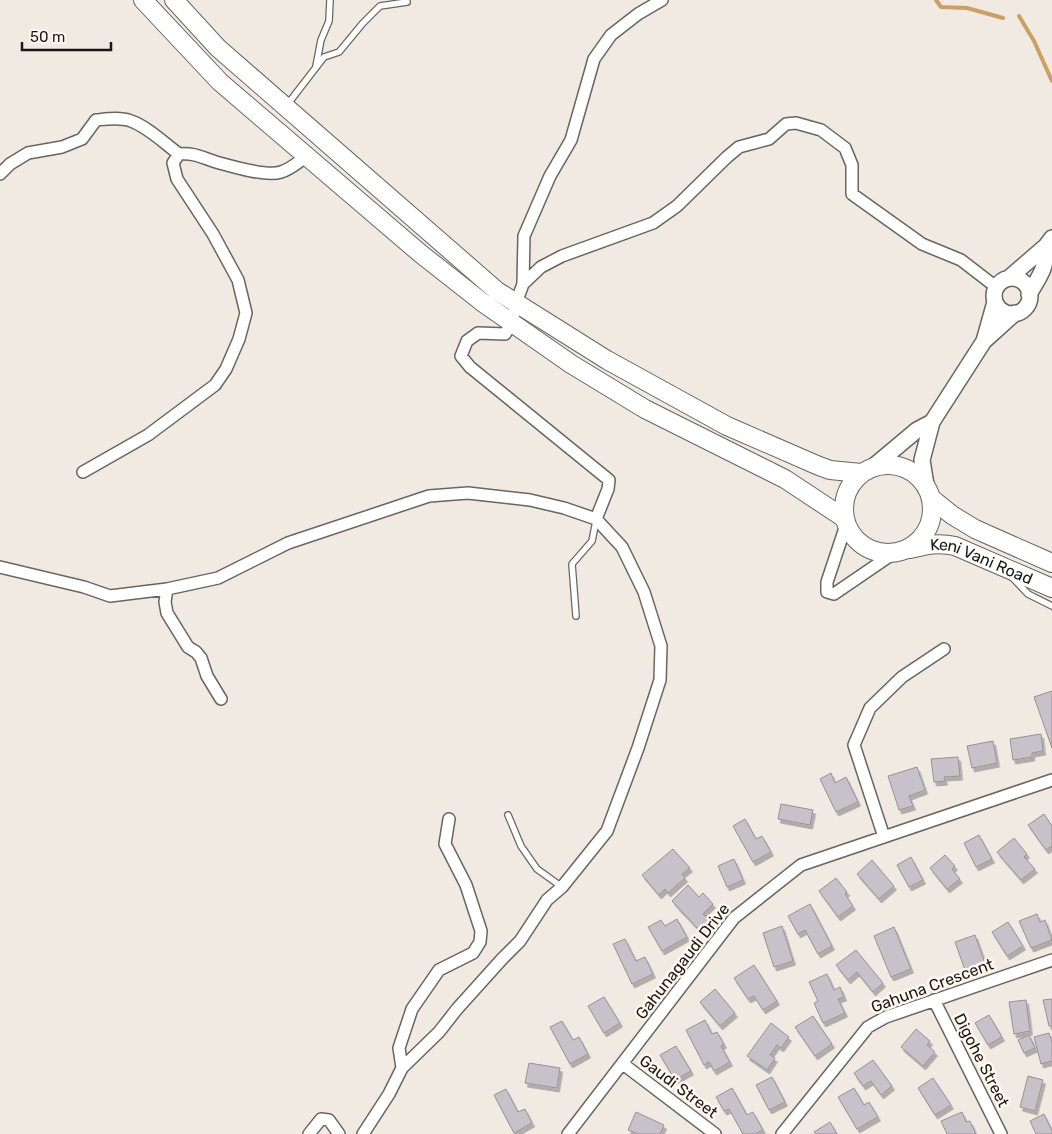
<svg xmlns="http://www.w3.org/2000/svg" width="1052" height="1134" font-family="Rubik,sans-serif">
<style>
.lines{fill:none;stroke-linecap:round;stroke-linejoin:round}
.stream{stroke:#cba064;stroke-width:4}
.building{fill:#c7c2ca;stroke:#969199;filter:url(#shadow)}
.service-casing{stroke:#6a655e;stroke-width:8}
.minor-casing{stroke:#6a655e;stroke-width:14}
.secondary-casing{stroke:#6a655e;stroke-width:18}
.primary-casing{stroke:#6a655e;stroke-width:20}
.service{stroke:#fff;stroke-width:5.5}
.minor{stroke:#fff;stroke-width:11}
.secondary{stroke:#fff;stroke-width:15}
.primary{stroke:#fff;stroke-width:18}
.labels{text-anchor:middle;stroke-width:5;stroke-linejoin:round;paint-order:stroke}
.street-label{font-size:16px;fill:#1a1815;stroke:#fef8f0}
</style>
<defs>
<filter id="shadow"><feDropShadow dx="2.5" dy="4" stdDeviation="0" flood-color="#0004"/></filter>
</defs>
<rect width="100%" height="100%" fill="#f1eae3"/>
<g class="lines">
<path class="stream" d="M936,0L941,7L967,8L1003,18
M1019,16L1034,41L1052,81"/>
</g>
<path class="building" d="M1052,691V748L1034,697Z
M1041,734L1043,751L1032,753V757L1013,760L1010,739Z
M993,741L997,763L972,768L967,746Z
M958,757L960,776L944,777L945,781L934,782L931,759Z
M917,767L925,790L909,796L913,806L899,810L888,776Z
M831,773L835,783L846,777L858,802L836,812L820,779Z
M781,804L813,810L810,825L778,819Z
M1044,814L1052,826V846L1046,850L1028,825Z
M745,819L756,839L762,836L771,852L753,862L733,826Z
M979,835L992,859L976,867L964,843Z
M1014,838L1027,854L1024,857L1035,869L1021,880L997,852Z
M673,849L690,868L682,874L685,878L668,893L665,889L659,895L642,875Z
M945,855L955,866L952,869L960,879L947,889L930,868Z
M911,857L923,880L909,887L897,865Z
M734,859L743,880L727,887L718,866Z
M872,860L894,886L879,899L857,874Z
M836,878L847,892L845,894L853,906L838,917L819,891Z
M688,885L699,897L703,893L713,904L703,914L711,922L701,932L672,901Z
M810,904L832,946L818,954L805,930L798,934L788,916Z
M1037,914L1040,922L1045,920L1052,940L1031,948L1019,921Z
M677,919L687,937L662,951L648,927L661,920L665,926Z
M1008,922L1023,946L1007,956L992,932Z
M782,926L793,961L774,967L763,933Z
M894,927L911,969L891,977L874,936Z
M975,935L985,963L965,970L955,942Z
M625,939L636,961L645,957L653,974L632,984L613,944Z
M856,950L883,983L873,992L857,972L848,980L836,965Z
M754,965L777,1001L763,1010L754,996L748,999L734,978Z
M827,974L834,990L840,987L844,997L838,999L845,1013L823,1023L814,1003L818,1001L809,982Z
M715,989L735,1013L720,1026L700,1002Z
M604,997L620,1023L604,1033L588,1006Z
M1052,999V1026H1049L1043,1000Z
M1026,1000L1030,1031L1014,1034L1009,1002Z
M989,1015L1002,1037L988,1045L975,1023Z
M813,1016L832,1044L815,1056L795,1027Z
M705,1020L712,1034L717,1032L724,1044L721,1046L730,1062L714,1071L709,1062L704,1065L686,1030Z
M562,1021L573,1040L579,1037L588,1054L570,1064L550,1027Z
M771,1023L789,1037L781,1048L777,1045L770,1055L775,1058L767,1070L747,1056Z
M916,1029L930,1041L927,1045L935,1052L923,1066L901,1047Z
M1049,1033L1052,1042V1061L1041,1064L1034,1037Z
M1029,1035L1035,1048L1024,1053L1018,1040Z
M676,1046L691,1071L675,1080L660,1055Z
M873,1060L892,1086L881,1095L871,1081L863,1086L854,1073Z
M529,1063L560,1068L557,1088L525,1083Z
M1028,1076L1043,1080L1035,1111L1020,1107Z
M772,1077L785,1102L769,1110L756,1085Z
M933,1078L951,1105L935,1115L918,1088Z
M732,1088L747,1115L753,1112L763,1130L755,1134H743L729,1109L724,1111L716,1097Z
M854,1088L864,1105L869,1102L878,1117L857,1129L838,1097Z
M506,1089L518,1112L525,1109L532,1123L514,1133L494,1095Z
M636,1112L664,1125L660,1134H638L628,1130Z
M962,1112L966,1122L970,1121L976,1134H947L941,1121Z
M1044,1114L1052,1131V1134H1036L1030,1121Z
M830,1122L837,1134H816L814,1132Z"/>
<g class="lines">
<g class="service-casing">
<path id="service" d="M316,66L321,40L329,21L330,0
M287,105L324,57L339,52L363,23L380,6L407,2
M1012,577L1028,594L1052,606
M576,616L572,564L592,541L596,521
M508,815L521,846L537,869L562,887"/>
</g>
<g class="minor-casing">
<path id="minor" d="M0,174L10,164L28,153L62,147L82,139L96,120C107,119 120,117 131,121C148,127 164,143 179,154
M523,284L524,236L550,176L571,140L594,59L611,35L638,14L662,0
M83,472L148,435L215,385L226,369L239,339L246,313L238,280L213,234L177,179L173,163L179,154C196,153 200,157 216,162C231,166 266,177 281,172C291,169 298,162 307,156
M596,519L608,489L609,480L470,367L461,356L467,341L478,333L505,334L512,323L516,303L523,284L541,267L562,256L653,223L677,206L727,157L739,147L769,139L786,124L796,123L821,130L845,148L852,165V194L922,244L961,260L996,287
M846,525L827,582V592L834,594L894,553
M0,567L84,587L110,596L167,589L218,578L288,543L429,496L468,493L530,500L564,508L596,519L622,547L644,592L661,646L660,680L638,748L607,831L562,887L547,900L520,941L502,959L457,1009L439,1032L402,1068L389,1094L363,1134
M167,589L165,602L167,613L188,647L196,652L201,658L207,676L221,699
M884,837L854,745L870,708L902,677L944,649
M934,1000L1001,1134
M623,1064L715,1134
M402,1068L399,1048L412,1009L439,970L473,953L480,942L481,931L466,885L445,844L449,819
M309,1134L321,1119L329,1120L339,1134
M568,1134L734,918L801,865L1052,780
M782,1134L868,1027L886,1017L1052,960"/>
</g>
<g class="secondary-casing">
<path id="secondary" d="M1009,278L1046,246L1052,238
M994 296a18 18 0 1 1 36 0a18 18 0 1 1-36 0Z
M1029,294C1040,276 1047,267 1046,246
M984,341L1015,313
M874,466L917,430L932,422
M926,485L922,460L932,422L984,341L995,302"/>
</g>
<g class="primary-casing">
<g id="primary">
<path d="M143,0L220,82L421,254L482,302L571,364L645,409L785,479L844,518"/>
<path d="M174,0L218,48L497,291L607,360L727,426L819,466L830,470L861,473"/>
<circle cx="888" cy="509" r="44"/>
<path d="M931,498L952,515L975,529L1052,563"/>
<path id="s1" d="M910,549C926,545 938,542 955,546L1052,588"/>
</g>
</g>
<use href="#service" class="service"/>
<use href="#minor" class="minor"/>
<use href="#secondary" class="secondary"/>
<use href="#primary" class="primary"/>
</g>
<g class="labels">
<g class="street-label">
<text dy="6" stroke="none"><textPath href="#s1" startOffset="75">Keni Vani Road</textPath></text>
<text transform="translate(682 961) rotate(-52)" y="6">Gahunagaudi Drive</text>
<text transform="translate(932 985) rotate(-20)" y="6">Gahuna Crescent</text>
<text transform="translate(982 1060) rotate(63)" y="6">Digohe Street</text>
<text transform="translate(679 1086) rotate(37)" y="6">Gaudi Street</text>
</g>
</g>
<path d="M22 42v8h89v-8" fill="none" stroke="#1a1815" stroke-width="2.5"/>
<text x="30" y="42" font-size="15" fill="#1a1815" stroke="#fef8f0" stroke-width="4" paint-order="stroke">50 m</text>
</svg>
